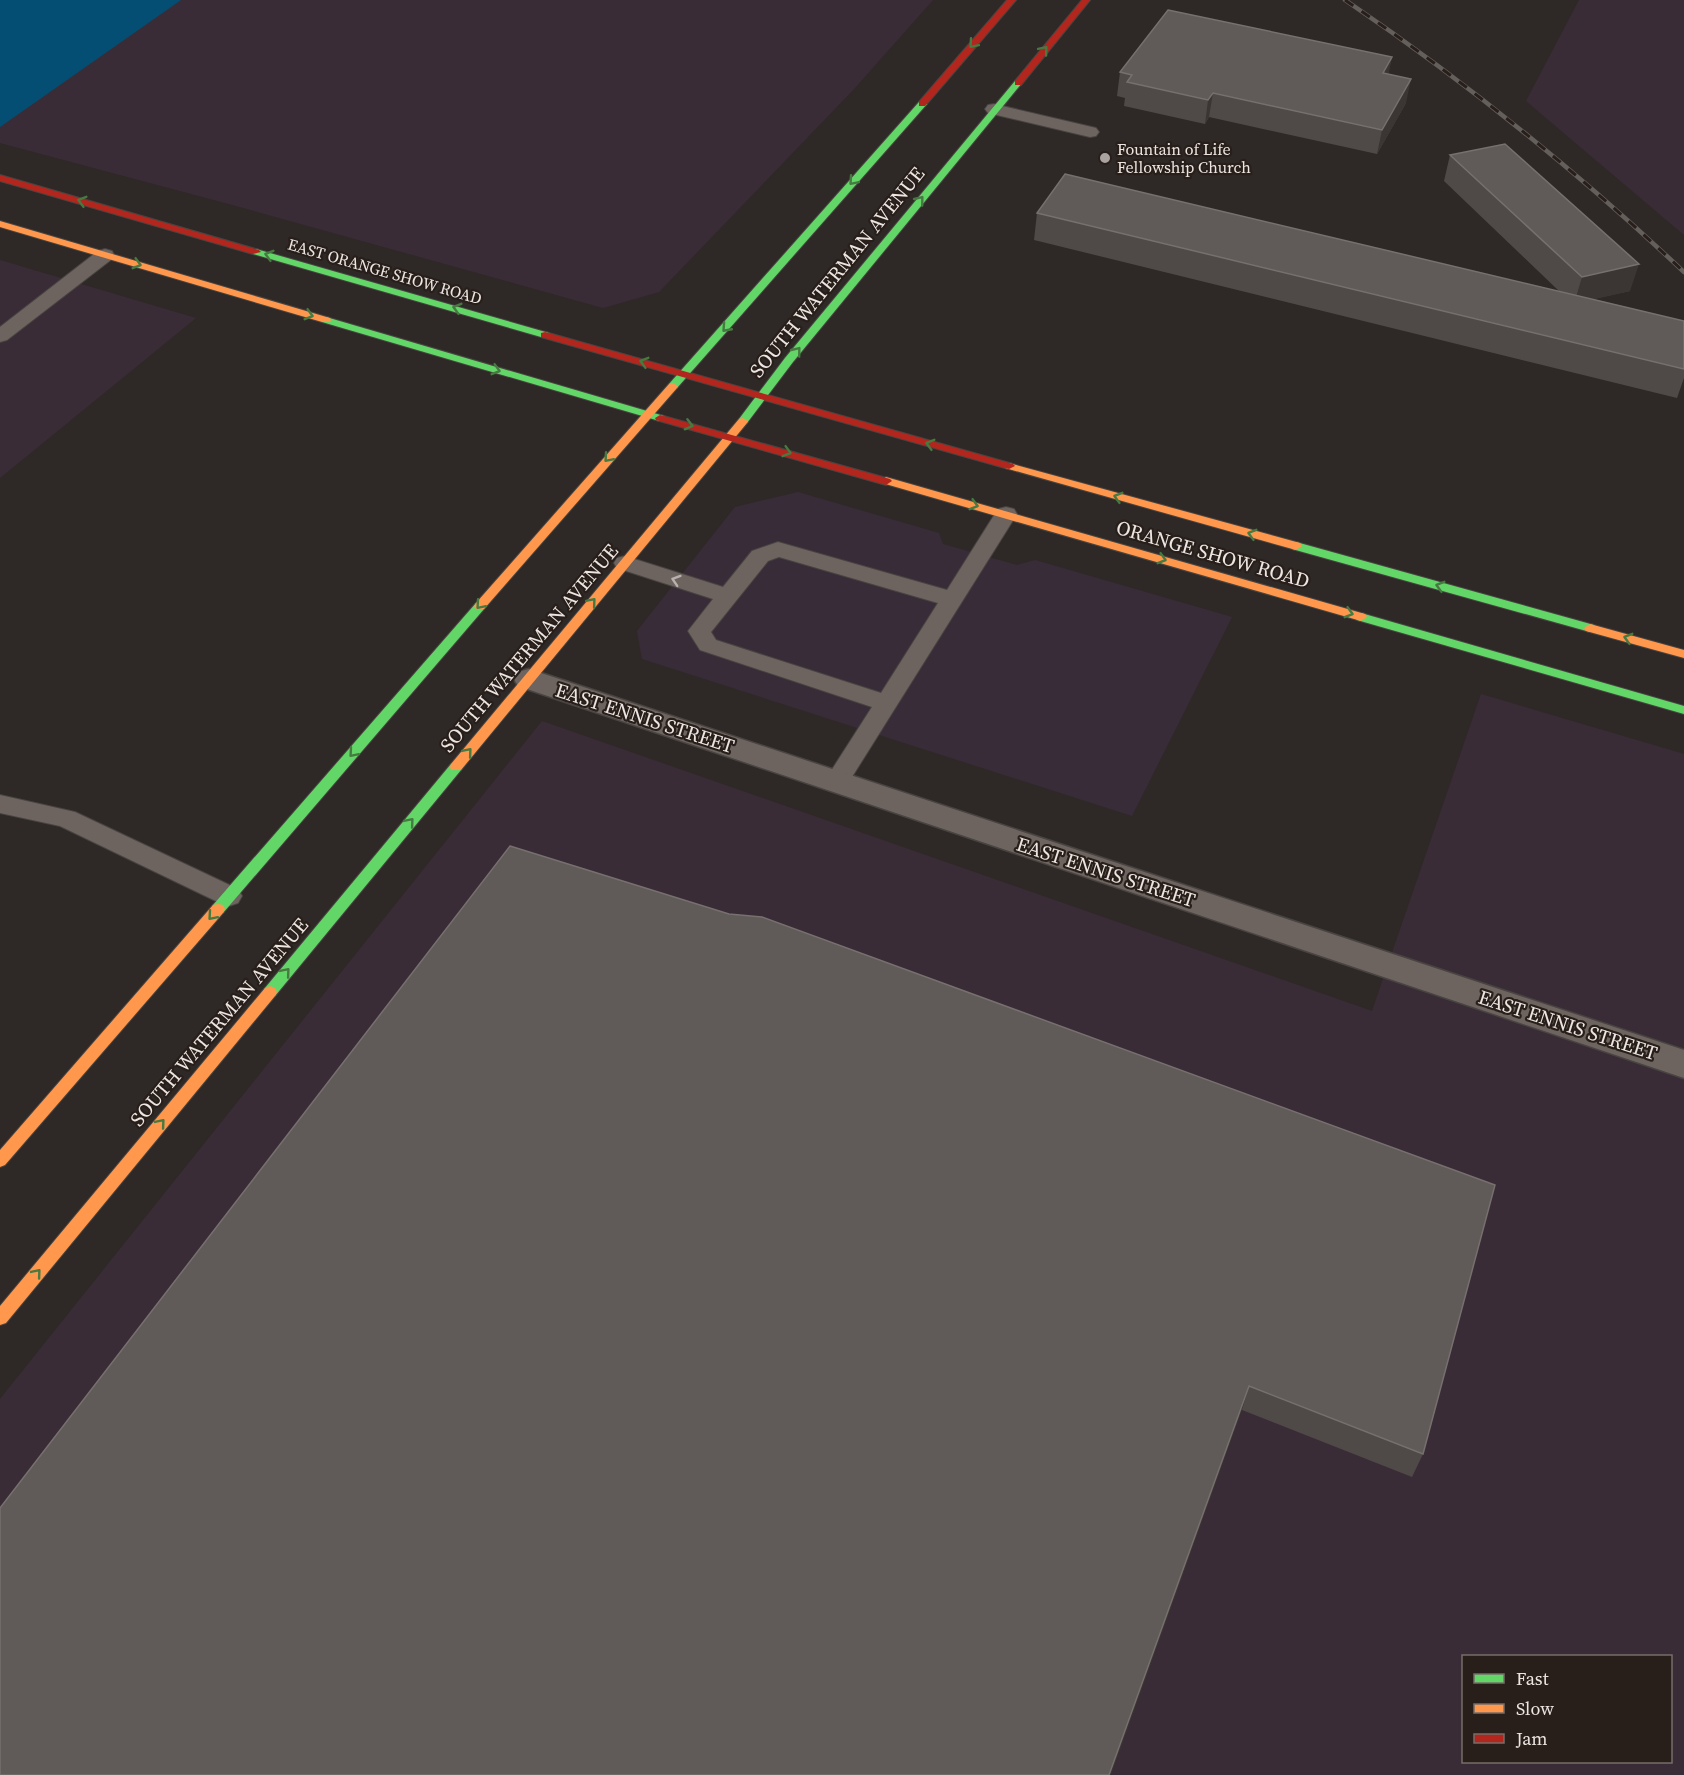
<svg xmlns="http://www.w3.org/2000/svg" width="1684" height="1775" font-family="'Source Serif 4',serif">
<style>
.commercial{fill:#382c38}
.industrial{fill:#3a2c36;fill-rule:evenodd}
.water{fill:#054e73}
.lines{fill:none;stroke-linecap:round;stroke-linejoin:round}
.lane-casing{stroke:#484441;stroke-width:2}
.street-casing{stroke:#484441;stroke-width:3}
.fast-casing{stroke:#484441;stroke-width:2}
.slow-casing{stroke:#484441;stroke-width:2}
.jam-casing{stroke:#484441;stroke-width:2}
.lane{fill:#6d645f;fill-rule:evenodd}
.street{fill:#6d645f;fill-rule:evenodd}
.fast{fill:#63d668;fill-rule:evenodd}
.slow{fill:#ff974d;fill-rule:evenodd}
.jam{fill:#b3261e;fill-rule:evenodd}
.rail-casing{stroke:#655f5c;stroke-width:4.5}
.rail{stroke:#281f1a;stroke-width:3;stroke-dasharray:10;stroke-linecap:butt}
.wall{fill:#4f4a48}
.shaded-wall{fill:#3b3633}
.building{fill:#605a58;stroke:#76706e;stroke-width:1.5}
.oneway{stroke:#467a41}
.oneway2{stroke:#b9b1ae}
.poi-dot{fill:#aaa3a0;stroke:#281f1a;stroke-width:2}
.labels{text-anchor:middle;stroke-width:4.5;stroke-linejoin:round;paint-order:stroke}
.far-poi-label{font-size:16px;fill:#ece5e2;stroke:#281f1a;text-anchor:start}
.far-street-label{font-size:16px;fill:#ece5e2;stroke:#281f1a}
.street-label{font-size:20px;fill:#ece5e2;stroke:#281f1a}
</style>
<rect width="100%" height="100%" fill="#2e2926"/>
<path class="commercial" d="M798,492L939,533L943,544L1017,565L1035,560L1232,617L1132,816L642,659L637,631L735,507Z"/>
<path class="industrial" d="M0,0H933L854,89L659,292L603,308L240,207L0,143Z
M1579,0H1684V235L1526,101Z
M0,260L196,318L0,478Z
M1481,694L1684,754V1775H0V1399L542,721L1372,1011ZM1464,1656H1670V1762H1464Z"/>
<path class="water" d="M0,0H181L0,127Z"/>
<g class="lines">
<g class="lane-casing">
<path id="lane" d="M994,104L1096,128L1099,132L1096,136L1090,137L988,113L985,109L988,105Z
M105,249L112,251L114,255L112,259L7,340L0,342V327L98,251Z
M1006,507L1014,509L1017,514L845,788L836,791L827,788L824,782L872,707L700,650L688,631L713,599L617,568L614,563L617,558L625,556L723,587L752,551L778,542L947,590L998,509ZM779,557L938,603L881,693L716,640L711,632L768,561Z
M0,795L75,812L238,889L242,896L238,903L229,906L220,903L60,826L0,813Z"/>
</g>
<g class="street-casing">
<path id="street" d="M529,669L1684,1050V1078L518,686L514,679L518,672Z"/>
</g>
<g class="fast-casing">
<path id="fast" d="M1015,81L1022,83L793,362L747,423H739V419L785,358Z
M919,102L927,104L677,388H669V384Z
M256,249L549,333L550,335L549,337H541L253,254V250Z
M326,317L664,416L665,418L660,421L656,420L322,322V318Z
M1296,542L1594,625L1596,628L1590,632L1292,549L1290,546Z
M480,602L484,603L486,606L484,609L223,913H213L211,909L213,905L476,603Z
M1361,613L1684,706V714L1357,620L1355,617Z
M456,762L462,767L461,770L275,996H265L263,992L265,988L451,764Z"/>
</g>
<g class="slow-casing">
<path id="slow" d="M0,221L330,318L331,320L330,322H322L0,227Z
M673,383L678,386L677,388L484,609H476L474,606L476,603L669,384Z
M743,418L748,421L747,423L461,770H451L450,767L451,764L739,419Z
M1009,463L1300,543L1302,546L1296,550L1005,468L1003,466Z
M886,477L1365,614L1367,617L1361,621L882,483L880,481Z
M1590,624L1684,650V658L1586,631L1584,628Z
M218,904L223,905L225,909L223,913L5,1165L0,1167V1150L213,905Z
M270,986L275,988L277,992L275,996L6,1323L0,1325V1306L265,988Z"/>
</g>
<g class="jam-casing">
<path id="jam" d="M1007,0H1016L925,106H919V102Z
M1082,0H1090L1021,85H1015V81Z
M0,175L259,250L261,252L253,254L0,181Z
M545,332L1013,464L1015,466L1009,469L1005,468L541,337V333Z
M660,415L890,479L892,481L886,485L656,420L655,418Z"/>
</g>
<use href="#lane" class="lane"/>
<use href="#street" class="street"/>
<use href="#fast" class="fast"/>
<use href="#slow" class="slow"/>
<use href="#jam" class="jam"/>
<g class="rail-casing">
<path id="rail" d="M1345,0C1466,82 1578,172 1684,272"/>
</g>
<use href="#rail" class="rail"/>
</g>
<path class="wall" d="M1392,57L1388,74L1406,103L1377,154L1209,117L1205,124L1124,106L1125,98L1117,96L1120,72Z
M1450,155L1630,291L1593,299L1684,321V378L1677,398L1034,240L1037,213L1560,292L1444,181Z
M1495,1185L1423,1454L1412,1477L1242,1410L0,1775Z"/>
<path class="shaded-wall" d="M1392,57L1387,81L1383,73Z
M1411,79L1406,103L1377,154L1382,130Z
M1213,93L1209,117L1205,124L1208,100Z
M1639,264L1630,291L1574,304L1582,277Z
M1249,1386L1242,1410L1111,1775H1109Z"/>
<path class="building" d="M1168,10L1392,57L1383,73L1411,79L1382,130L1213,93L1208,100L1127,82L1132,75L1120,72Z
M1505,144L1639,264L1582,277L1450,155Z
M1065,174L1684,321V369L1037,213Z
M510,846L729,914L762,917L1495,1185L1423,1454L1249,1386L1109,1775H0V1508Z"/>
<defs><path id="oneway-chevron" d="M-2-3.5L2.5 0L-2 3.5" fill="none" stroke-width="1.6" stroke-linecap="round" stroke-linejoin="round" transform="scale(1.5)"/></defs>
<g class="oneway">
<use href="#oneway-chevron" transform="translate(973 44) rotate(131)"/>
<use href="#oneway-chevron" transform="translate(1044 50) rotate(-50)"/>
<use href="#oneway-chevron" transform="translate(853 181) rotate(131)"/>
<use href="#oneway-chevron" transform="translate(920 200) rotate(-51)"/>
<use href="#oneway-chevron" transform="translate(82 201) rotate(-164)"/>
<use href="#oneway-chevron" transform="translate(269 255) rotate(-164)"/>
<use href="#oneway-chevron" transform="translate(137 264) rotate(16)"/>
<use href="#oneway-chevron" transform="translate(457 308) rotate(-164)"/>
<use href="#oneway-chevron" transform="translate(309 315) rotate(16)"/>
<use href="#oneway-chevron" transform="translate(726 328) rotate(132)"/>
<use href="#oneway-chevron" transform="translate(797 351) rotate(-51)"/>
<use href="#oneway-chevron" transform="translate(644 362) rotate(-164)"/>
<use href="#oneway-chevron" transform="translate(496 370) rotate(16)"/>
<use href="#oneway-chevron" transform="translate(689 425) rotate(14)"/>
<use href="#oneway-chevron" transform="translate(930 444) rotate(-164)"/>
<use href="#oneway-chevron" transform="translate(787 452) rotate(16)"/>
<use href="#oneway-chevron" transform="translate(608 458) rotate(131)"/>
<use href="#oneway-chevron" transform="translate(1118 497) rotate(-164)"/>
<use href="#oneway-chevron" transform="translate(974 505) rotate(16)"/>
<use href="#oneway-chevron" transform="translate(1252 534) rotate(-164)"/>
<use href="#oneway-chevron" transform="translate(1162 559) rotate(16)"/>
<use href="#oneway-chevron" transform="translate(1440 586) rotate(-164)"/>
<use href="#oneway-chevron" transform="translate(592 602) rotate(-50)"/>
<use href="#oneway-chevron" transform="translate(480 605) rotate(131)"/>
<use href="#oneway-chevron" transform="translate(1349 613) rotate(16)"/>
<use href="#oneway-chevron" transform="translate(1628 638) rotate(-164)"/>
<use href="#oneway-chevron" transform="translate(468 752) rotate(-50)"/>
<use href="#oneway-chevron" transform="translate(353 753) rotate(131)"/>
<use href="#oneway-chevron" transform="translate(410 822) rotate(-50)"/>
<use href="#oneway-chevron" transform="translate(212 916) rotate(131)"/>
<use href="#oneway-chevron" transform="translate(286 972) rotate(-50)"/>
<use href="#oneway-chevron" transform="translate(161 1123) rotate(-50)"/>
<use href="#oneway-chevron" transform="translate(37 1273) rotate(-50)"/>
</g>
<use class="oneway2" href="#oneway-chevron" transform="translate(676 580) rotate(-162)"/>
<circle class="poi-dot" cx="1105" cy="158" r="6"/>
<g class="labels">
<g class="far-poi-label">
<text x="1117" y="155">Fountain of Life<tspan x="1117" dy="18">Fellowship Church</tspan></text>
</g>
<g class="far-street-label">
<text transform="translate(385 271) rotate(16)" y="6">EAST ORANGE SHOW ROAD</text>
</g>
<g class="street-label">
<text transform="translate(837 272) rotate(-51)" y="7">SOUTH WATERMAN AVENUE</text>
<text transform="translate(1213 554) rotate(16)" y="7">ORANGE SHOW ROAD</text>
<text transform="translate(529 648) rotate(-50)" y="7">SOUTH WATERMAN AVENUE</text>
<text transform="translate(645 718) rotate(18)" y="7">EAST ENNIS STREET</text>
<text transform="translate(1106 872) rotate(18)" y="7">EAST ENNIS STREET</text>
<text transform="translate(219 1022) rotate(-50)" y="7">SOUTH WATERMAN AVENUE</text>
<text transform="translate(1568 1025) rotate(18)" y="7">EAST ENNIS STREET</text>
</g>
</g>
<rect x="1462" y="1655" width="210" height="108" fill="#281f1a" stroke="#766e6a" stroke-width="1.5"/>
<rect x="1474" y="1674" width="30" height="9" fill="#63d668" stroke="#766e6a" stroke-width="1.5"/>
<text x="1516" y="1685" font-size="18" fill="#ece5e2">Fast</text>
<rect x="1474" y="1704" width="30" height="9" fill="#ff974d" stroke="#766e6a" stroke-width="1.5"/>
<text x="1516" y="1715" font-size="18" fill="#ece5e2">Slow</text>
<rect x="1474" y="1734" width="30" height="9" fill="#b3261e" stroke="#766e6a" stroke-width="1.5"/>
<text x="1516" y="1745" font-size="18" fill="#ece5e2">Jam</text>
</svg>
